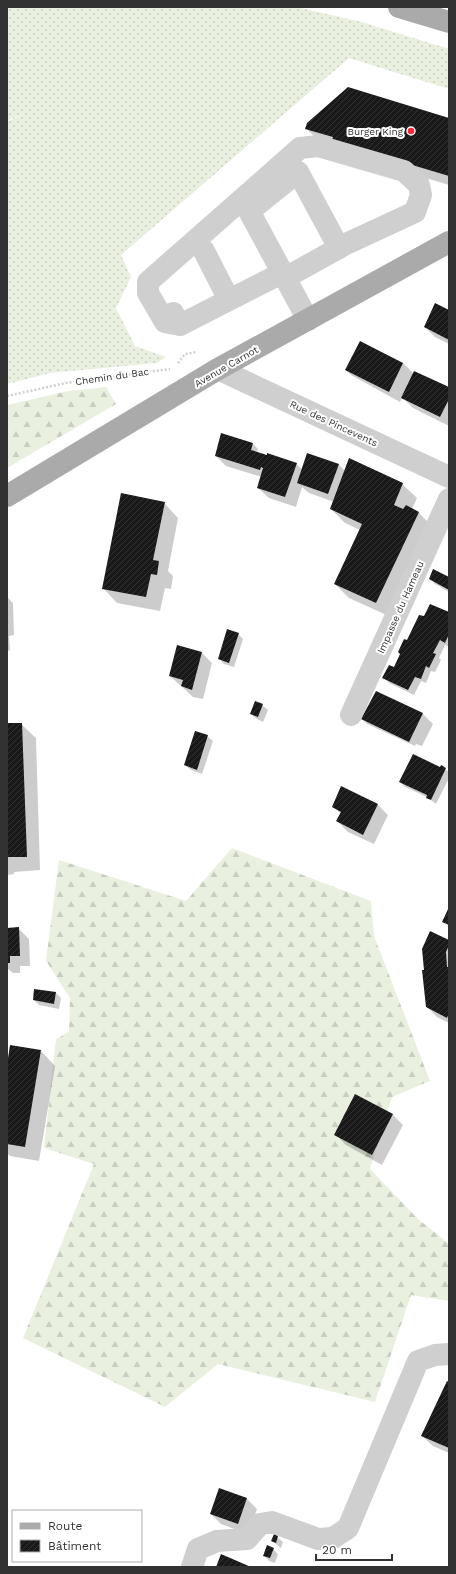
<svg xmlns="http://www.w3.org/2000/svg" width="456" height="1574" font-family="'Work Sans',sans-serif">
<style>
.grass{fill:url(#grass-dots)}
.forest{fill:url(#forest-firs)}
.shadow{fill:#0003}
.building{fill:url(#building-hatch)}
.lines{fill:none;stroke-linecap:round;stroke-linejoin:round}
.path{stroke:#cfcfcf;stroke-width:2.5;stroke-dasharray:2 2;stroke-linecap:butt}
.minor{stroke:#cfcfcf;stroke-width:22}
.major{stroke:#aaa;stroke-width:22}
.poi-dot{fill:#f4293b;stroke:#fff;stroke-width:1.5}
.labels{text-anchor:middle;stroke-width:4;stroke-linejoin:round;paint-order:stroke}
.poi-label{font-size:10px;fill:#323232;stroke:#fff;text-anchor:end}
.street-label{font-size:10px;fill:#323232;stroke:#fff}
</style>
<defs>
<pattern id="grass-dots" width="8" height="8" patternUnits="userSpaceOnUse"><rect width="8" height="8" fill="#e9f0e0"/><path d="M2 2h.1M6 6h.1" fill="none" stroke="#c8cec1" stroke-width="1.8" stroke-linecap="round"/></pattern>
<pattern id="forest-firs" width="22" height="20" patternUnits="userSpaceOnUse"><rect width="22" height="20" fill="#e9f0e0"/><path d="M5 1l3.5 6h-7zM16 11l3.5 6h-7z" fill="#c8cec1"/></pattern>
<pattern id="building-hatch" width="6" height="6" patternUnits="userSpaceOnUse"><rect width="6" height="6" fill="#191919"/><path d="M-1 1l2-2M0 6l6-6M5 7l2-2" fill="none" stroke="#323232"/></pattern>
</defs>
<rect width="100%" height="100%" fill="#fff"/>
<path class="grass" d="M7,7H296L362,22L449,49V89L349,58L121,255L131,277L116,308L135,346L166,357L157,363L50,373L7,384V122L26,112L7,121Z"/>
<path class="forest" d="M106,387L116,404L7,468V405L68,391Z
M232,848L371,901L374,936L430,1081L392,1097L370,1169L418,1219L449,1244V1301L411,1295L375,1402L218,1364L165,1407L23,1338L94,1164L44,1148L56,1039L69,1032L70,998L46,961L59,860L186,901Z"/>
<path class="shadow" d="M449,119V185L347,154L317,139L306,128Z
M449,311V344L435,337L425,327Z
M360,342L403,363L414,374L449,389V426L413,408L402,397L400,402L351,375L346,370Z
M222,434L253,444L258,449L257,453L296,464L303,470L339,465L345,471L402,484L417,498L412,509L418,512L433,527L391,617L349,598L335,584L360,530L345,523L331,509L334,502L309,493L302,487L296,507L269,498L258,488L262,477L226,466L216,456Z
M164,503L178,518L168,571L173,576L171,589L165,588L160,611L117,603L103,588Z
M449,578V592L435,584L430,579Z
M7,597L13,603L14,635L9,636L10,651L7,650Z
M449,614V647L445,645L439,658L441,660L435,672L431,671L426,683L421,681L414,695L389,683L384,677L394,668L408,641L424,618Z
M238,634L243,639L234,667L224,664L219,658Z
M202,653L212,663L203,699L193,697L170,676Z
M376,692L423,714L433,724L422,746L416,744L415,746L367,724L362,719Z
M262,705L268,710L263,722L257,719L251,714Z
M7,724H21L36,738L40,870L14,872V874L7,875Z
M207,736L213,741L202,774L191,770L185,765Z
M442,767L449,772V778L436,804L427,797L405,787L400,782L441,769Z
M377,804L388,815L374,844L348,832L337,821L341,814L333,806Z
M18,928L29,939L30,966H20V973H13L7,968V929Z
M449,941V1023L437,1017L427,1007L425,970Z
M56,993L61,998L59,1009L39,1005L34,1000Z
M41,1051L55,1066L39,1161L10,1156L7,1153V1071Z
M356,1096L393,1115L403,1125L382,1165L346,1145L336,1135Z
M449,1383V1453L433,1446L422,1436Z
M219,1490L247,1499L257,1509L248,1534L221,1524L211,1514Z
M274,1535L283,1542L281,1548L272,1541Z
M273,1549L278,1554L275,1563L269,1561L264,1555Z"/>
<path class="building" d="M348,87L449,118V176L332,141L333,137L305,129L307,123Z
M435,303L449,310V340L424,327Z
M360,341L403,363L389,392L345,370Z
M414,371L449,387V399L440,417L401,398Z
M221,433L253,443L251,450L267,455V453L297,463L285,497L257,488L263,468L261,467L260,470L215,456Z
M307,453L339,464L328,494L297,483Z
M349,458L403,483L394,505L403,509L406,505L419,512L376,603L334,584L362,524L330,509Z
M121,493L165,502L153,560L159,561L157,575L151,574L146,597L102,589Z
M433,569L449,577V590L429,579Z
M430,604L449,612V634L445,643L440,640L433,653L436,654L429,668L426,666L421,679L415,677L408,690L382,678L389,665L394,667L400,654L398,652L404,639L407,640L419,615L424,616Z
M227,629L239,633L229,663L218,659Z
M177,645L202,652L192,690L181,686L183,680L169,676Z
M376,691L423,713L409,742L361,719Z
M255,701L263,704L258,717L250,714Z
M7,723H22L27,857H7Z
M195,731L208,735L197,770L184,765Z
M413,754L440,767L441,765L446,768L431,800L426,798L427,795L399,782Z
M341,786L378,804L363,835L336,821L341,812L332,807Z
M449,907V925L442,922Z
M19,927L20,956H10V963H7V928Z
M430,931L449,940V945L446,952L447,967H449V1013L447,1018L426,1007L422,970H424L422,949Z
M34,989L56,992L54,1004L33,1000Z
M10,1045L41,1050L25,1147L7,1144V1065Z
M355,1094L393,1114L372,1155L334,1135Z
M447,1381L449,1382V1448L421,1436Z
M219,1488L247,1498L238,1524L210,1514Z
M274,1534L278,1536L276,1543L271,1541Z
M267,1545L274,1548L270,1558L263,1556Z
M221,1554L251,1567H216Z"/>
<g class="lines">
<path class="path" d="M442,177L449,179
M178,363L185,354L197,352
M7,396L66,383L170,369"/>
<path class="minor" d="M257,205L298,172L339,248
M249,211L308,320
M204,251L229,300
M173,313L180,325L282,273
M180,325L165,322L148,293V282L300,148L318,146L404,171L419,185L421,195L415,212L346,244L285,278
M218,369L449,477
M351,715L449,499
M192,1567L198,1549L217,1541L247,1539L260,1524L272,1522L318,1539L333,1538L348,1528L418,1361L435,1355L449,1354"/>
<path class="major" d="M399,7L449,22
M7,496L218,369L449,242"/>
</g>
<circle class="poi-dot" cx="411" cy="131" r="4"/>
<g class="labels">
<g class="poi-label">
<text x="403" y="135">Burger King</text>
</g>
<g class="street-label">
<text transform="translate(226 366) rotate(-30)" y="4">Avenue Carnot</text>
<text transform="translate(112 376) rotate(-8)" y="4">Chemin du Bac</text>
<text transform="translate(334 423) rotate(25)" y="4">Rue des Pincevents</text>
<text transform="translate(400 607) rotate(-66)" y="4">Impasse du Hameau</text>
</g>
</g>
<rect width="456" height="1574" fill="none" stroke="#323232" stroke-width="16"/>
<rect x="12" y="1510" width="130" height="52" fill="#ffffff" stroke="#adadad"/>
<rect x="20" y="1523" width="20" height="6" fill="#aaaaaa" stroke="#adadad"/>
<text x="48" y="1530" font-size="12" fill="#323232">Route</text>
<rect x="20" y="1540" width="20" height="12" fill="url(#building-hatch)" stroke="#adadad"/>
<text x="48" y="1550" font-size="12" fill="#323232">Bâtiment</text>
<path d="M316 1554v6h76v-6" fill="none" stroke="#323232" stroke-width="2"/>
<text x="322" y="1554" font-size="12" fill="#323232" stroke="#ffffff" stroke-width="3" paint-order="stroke">20 m</text>
</svg>
